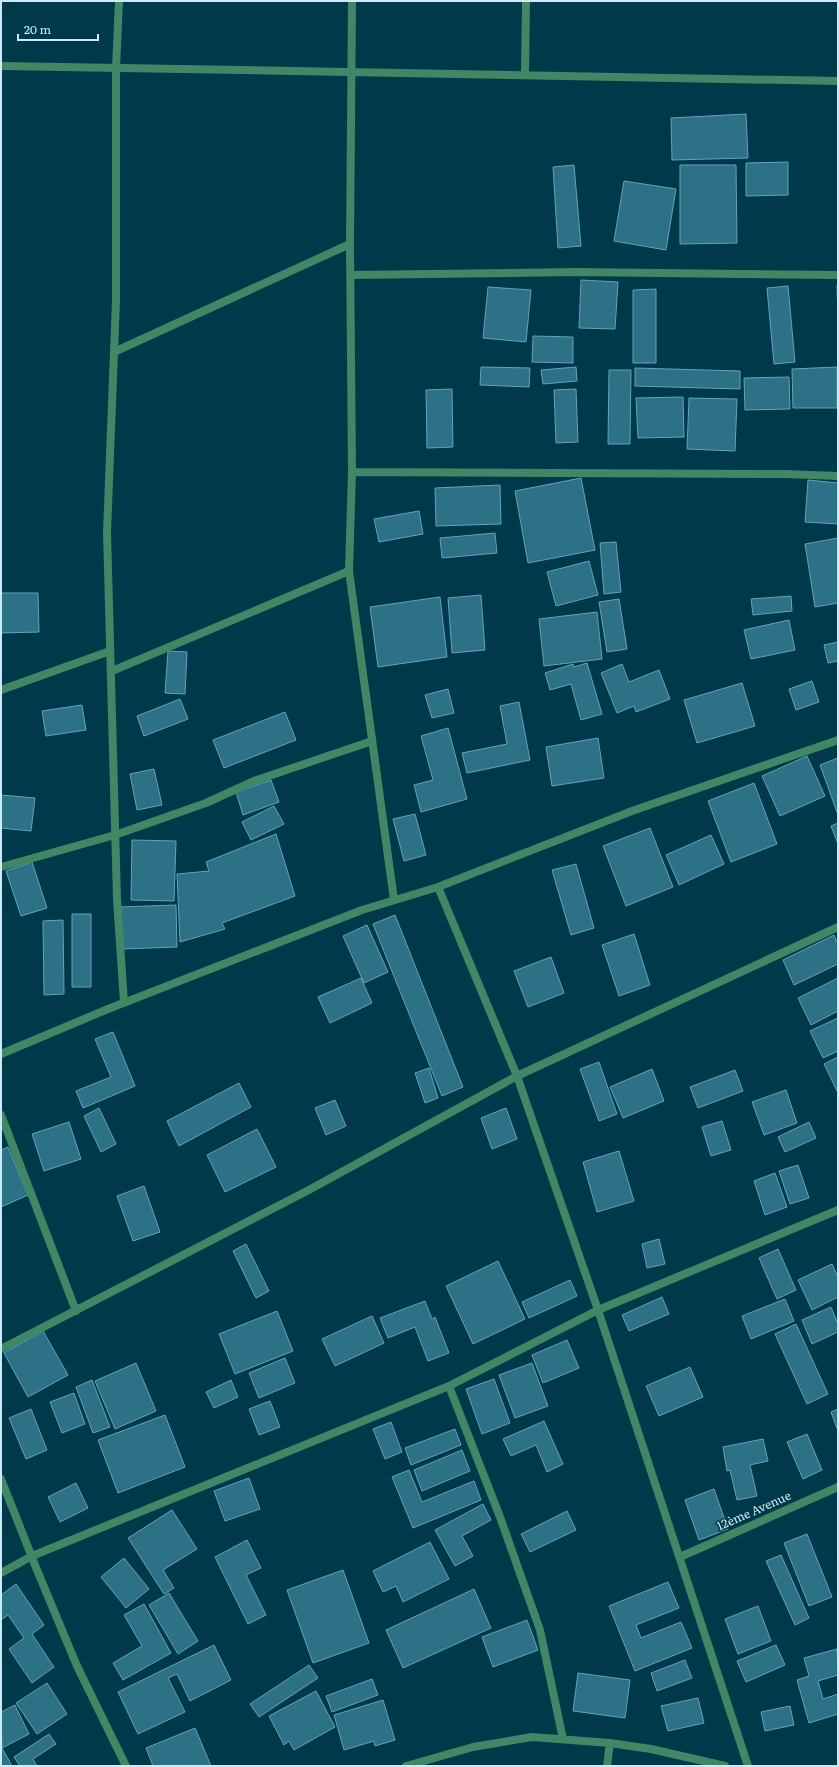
<svg xmlns="http://www.w3.org/2000/svg" width="839" height="1767" font-family="Literata,serif">
<style>
.building{fill:#2d7186;stroke:#62a4ba}
.lines{fill:none;stroke-linecap:round;stroke-linejoin:round}
.minor{stroke:#408766;stroke-width:8}
.labels{text-anchor:middle;stroke-width:3;stroke-linejoin:round;paint-order:stroke}
.street-label{font-size:12px;fill:#cbebf7;stroke:#003949}
</style>
<rect width="100%" height="100%" fill="#003949"/>
<path class="building" d="M746,114L748,158L672,160L671,118Z
M788,162V195L746,196V163Z
M574,165L581,246L558,248L553,167Z
M680,165H736L737,243L680,244Z
M624,181L676,189L666,250L614,241Z
M581,280L618,282L615,329L579,328Z
M837,285H838V321Z
M788,286L795,362L774,364L767,288Z
M488,287L531,290L526,342L483,338Z
M656,289V363H633V290Z
M533,336L573,337V363L532,362Z
M481,367L530,368L529,387L480,385Z
M576,367L577,381L543,384L541,370Z
M837,367V408H793L792,369Z
M635,368L740,371V389L635,386Z
M609,370H631L630,444H608Z
M789,377L790,409L745,410L744,378Z
M452,389L453,447L427,448L426,390Z
M576,389L578,442L556,443L554,390Z
M683,397L684,437L638,438L636,398Z
M689,398L737,399L735,451L687,449Z
M581,478L595,550L528,563L515,491Z
M808,480L838,483V524L805,522Z
M500,485L501,524L436,526L435,488Z
M419,511L423,534L379,542L374,519Z
M495,533L497,553L442,558L440,538Z
M838,538V603L815,607L805,544Z
M616,542L621,592L604,594L600,543Z
M589,561L598,595L556,606L547,572Z
M1,593H38L39,632L1,633Z
M481,595L485,650L452,653L448,598Z
M791,596L792,611L753,615L751,599Z
M440,597L447,657L378,667L370,607Z
M619,599L627,649L607,652L599,602Z
M597,612L602,659L544,666L539,619Z
M789,620L795,650L751,659L744,630Z
M838,642V661L828,663L824,645Z
M168,651L187,652L185,694L165,693Z
M587,663L602,714L581,720L571,684L550,690L545,673L573,664L574,667Z
M622,664L629,682L659,670L670,699L636,712L634,706L617,713L601,673Z
M812,681L819,702L796,710L789,689Z
M742,683L755,726L697,743L684,700Z
M448,689L454,713L432,718L425,695Z
M180,699L188,719L144,736L137,716Z
M519,702L530,760L467,773L462,753L507,744L500,706Z
M82,705L86,730L46,736L42,711Z
M285,712L296,740L224,768L213,740Z
M448,728L467,799L421,812L414,785L433,780L421,736Z
M598,738L604,778L552,786L546,747Z
M807,756L825,796L780,816L762,776Z
M838,758V815L820,765Z
M154,769L162,805L137,810L130,774Z
M271,780L279,802L243,815L236,792Z
M754,783L777,844L731,862L708,801Z
M1,795L35,798L31,831L1,828Z
M274,806L284,824L251,840L242,822Z
M415,814L426,855L404,861L393,819Z
M838,823V844L831,826Z
M650,828L673,887L626,906L603,846Z
M276,834L295,896L222,923L225,929L180,942L177,874L209,871L206,862Z
M711,835L724,864L679,885L666,855Z
M132,840L176,841L174,901L131,900Z
M32,862L47,908L21,916L6,871Z
M576,864L594,928L571,935L552,870Z
M176,905L177,947L122,949L121,907Z
M72,914H91V987H72Z
M395,915L463,1087L442,1096L373,924Z
M63,920L64,994L44,995L43,921Z
M367,925L388,972L364,983L343,936Z
M634,934L650,985L619,996L602,945Z
M834,935L838,944V964L794,985L783,960Z
M551,957L564,993L528,1007L514,971Z
M361,978L372,1003L330,1023L318,997Z
M838,978V1011L811,1025L798,998Z
M838,1018V1051L823,1058L810,1031Z
M113,1032L135,1086L83,1108L76,1091L111,1077L95,1039Z
M838,1057V1093L824,1064Z
M599,1062L617,1114L599,1121L580,1069Z
M429,1068L438,1098L425,1103L415,1073Z
M652,1069L664,1101L623,1118L610,1087Z
M735,1070L743,1091L698,1108L690,1087Z
M239,1083L251,1107L179,1146L167,1121Z
M786,1090L797,1123L764,1135L752,1102Z
M335,1100L346,1126L326,1135L315,1108Z
M99,1108L116,1144L101,1152L84,1116Z
M506,1108L517,1139L492,1149L481,1118Z
M722,1121L731,1150L711,1156L702,1127Z
M69,1122L81,1159L44,1171L32,1134Z
M809,1122L816,1138L785,1152L778,1137Z
M257,1129L276,1167L225,1192L207,1155Z
M8,1147L28,1195L1,1207V1150Z
M619,1151L634,1201L597,1212L583,1162Z
M798,1165L809,1198L790,1204L779,1171Z
M775,1173L787,1207L765,1215L754,1181Z
M144,1186L160,1232L133,1241L117,1196Z
M659,1239L665,1264L647,1268L642,1244Z
M246,1244L269,1291L256,1298L233,1251Z
M778,1249L796,1290L777,1299L759,1258Z
M498,1261L525,1319L473,1344L446,1286Z
M832,1264L838,1277V1297L812,1310L798,1280Z
M570,1280L577,1296L529,1318L522,1302Z
M662,1297L669,1314L629,1331L622,1315Z
M785,1299L794,1321L751,1339L742,1316Z
M425,1301L432,1319L435,1317L449,1353L428,1361L415,1327L388,1338L380,1318Z
M831,1307L838,1324V1332L812,1344L802,1320Z
M277,1311L293,1351L235,1374L219,1334Z
M372,1316L384,1343L335,1366L322,1339Z
M796,1324L828,1394L807,1404L775,1334Z
M43,1331L68,1375L28,1397L4,1353Z
M567,1340L579,1368L543,1383L532,1355Z
M285,1358L295,1383L259,1398L249,1373Z
M136,1363L156,1411L115,1429L95,1381Z
M532,1363L548,1406L515,1418L499,1375Z
M690,1367L703,1397L659,1416L646,1386Z
M494,1379L510,1423L482,1434L466,1389Z
M92,1380L110,1427L93,1433L76,1387Z
M231,1380L238,1397L214,1408L206,1392Z
M74,1393L85,1424L62,1433L50,1402Z
M270,1401L280,1427L259,1435L249,1409Z
M31,1409L47,1450L26,1459L9,1418Z
M838,1409V1431L831,1412Z
M165,1415L185,1467L118,1493L98,1440Z
M544,1421L563,1464L547,1472L536,1445L511,1456L503,1439Z
M391,1422L402,1452L385,1459L373,1429Z
M455,1429L461,1445L411,1465L405,1448Z
M807,1434L822,1470L803,1479L787,1442Z
M763,1439L768,1461L750,1465L757,1496L737,1500L730,1470L727,1471L723,1447Z
M462,1450L470,1471L422,1491L414,1470Z
M409,1470L422,1502L474,1481L481,1500L413,1528L392,1477Z
M249,1478L260,1509L225,1521L214,1491Z
M76,1483L88,1508L60,1522L48,1497Z
M714,1489L728,1529L699,1540L685,1500Z
M483,1504L491,1520L462,1536L473,1556L455,1566L435,1530Z
M172,1510L197,1549L163,1570L174,1588L164,1594L128,1538Z
M567,1511L576,1530L530,1552L521,1534Z
M807,1534L832,1597L809,1606L784,1543Z
M247,1540L261,1568L246,1575L266,1615L248,1624L215,1557Z
M430,1542L449,1579L403,1602L396,1586L383,1592L373,1571Z
M781,1555L809,1618L795,1625L766,1561Z
M124,1558L149,1589L126,1608L101,1577Z
M343,1570L369,1643L313,1663L287,1590Z
M668,1582L679,1608L636,1625L641,1638L681,1622L692,1648L635,1671L609,1606Z
M16,1584L44,1625L32,1634L54,1667L32,1683L9,1649L24,1638L8,1615L1,1620V1595Z
M474,1589L491,1628L403,1668L386,1630Z
M169,1593L198,1641L178,1654L149,1605Z
M144,1604L171,1653L123,1680L113,1663L142,1646L124,1615Z
M758,1606L771,1641L738,1654L725,1619Z
M527,1620L538,1650L493,1667L482,1637Z
M214,1645L231,1680L190,1701L177,1674L168,1678L185,1712L138,1734L118,1692Z
M776,1645L785,1665L746,1682L737,1661Z
M837,1649L838,1675L818,1681L823,1699L838,1694V1714L809,1723L797,1680L809,1676L804,1658Z
M685,1660L692,1678L657,1691L651,1673Z
M309,1665L318,1678L259,1717L250,1704Z
M578,1673L630,1680L625,1718L573,1711Z
M372,1679L378,1695L332,1712L326,1696Z
M47,1683L67,1714L37,1734L16,1703Z
M316,1691L335,1727L294,1750L289,1741L284,1745L269,1716Z
M698,1698L704,1723L668,1731L661,1706Z
M383,1700L395,1740L375,1746L374,1741L344,1750L334,1715Z
M15,1705L29,1734L2,1748L1,1712Z
M790,1706L794,1725L765,1731L761,1712Z
M195,1728L211,1766H153L146,1748Z
M49,1734L56,1744L33,1759L37,1766H20L14,1757Z
M1,1747L2,1748L12,1766H1Z"/>
<g class="lines">
<path class="minor" d="M119,1L116,68V301L107,532L117,899L124,1003
M352,1L350,244L352,472L349,571L394,900
M1,66C280,71 559,75 838,81
M525,74L526,1
M351,275L576,272L838,275
M114,352L350,244
M352,472L785,474L838,476
M112,671L349,571
M1,690L110,651
M1,867L115,835L206,803L254,781L372,741
M438,887L517,1076L598,1310L748,1766
M1,1054L108,1009L362,910L438,887L632,811L838,740
M1,1115L76,1311
M1,1349L307,1191L517,1076L838,927
M449,1386L500,1517L540,1630L563,1739
M1,1479L37,1570L77,1666L126,1766
M680,1557L838,1487
M1,1573L32,1556L449,1386L598,1310L838,1210
M406,1766L473,1747L532,1737L610,1743L651,1749L725,1766
M607,1766L610,1743"/>
</g>
<g class="labels">
<g class="street-label">
<text transform="translate(754 1511) rotate(-24)" y="4">12ème Avenue</text>
</g>
</g>
<rect width="839" height="1767" fill="none" stroke="#cbebf7" stroke-width="4"/>
<path d="M18 34v6h80v-6" fill="none" stroke="#cbebf7" stroke-width="2"/>
<text x="24" y="34" font-size="12" fill="#cbebf7" stroke="#003949" stroke-width="3" paint-order="stroke">20 m</text>
</svg>
